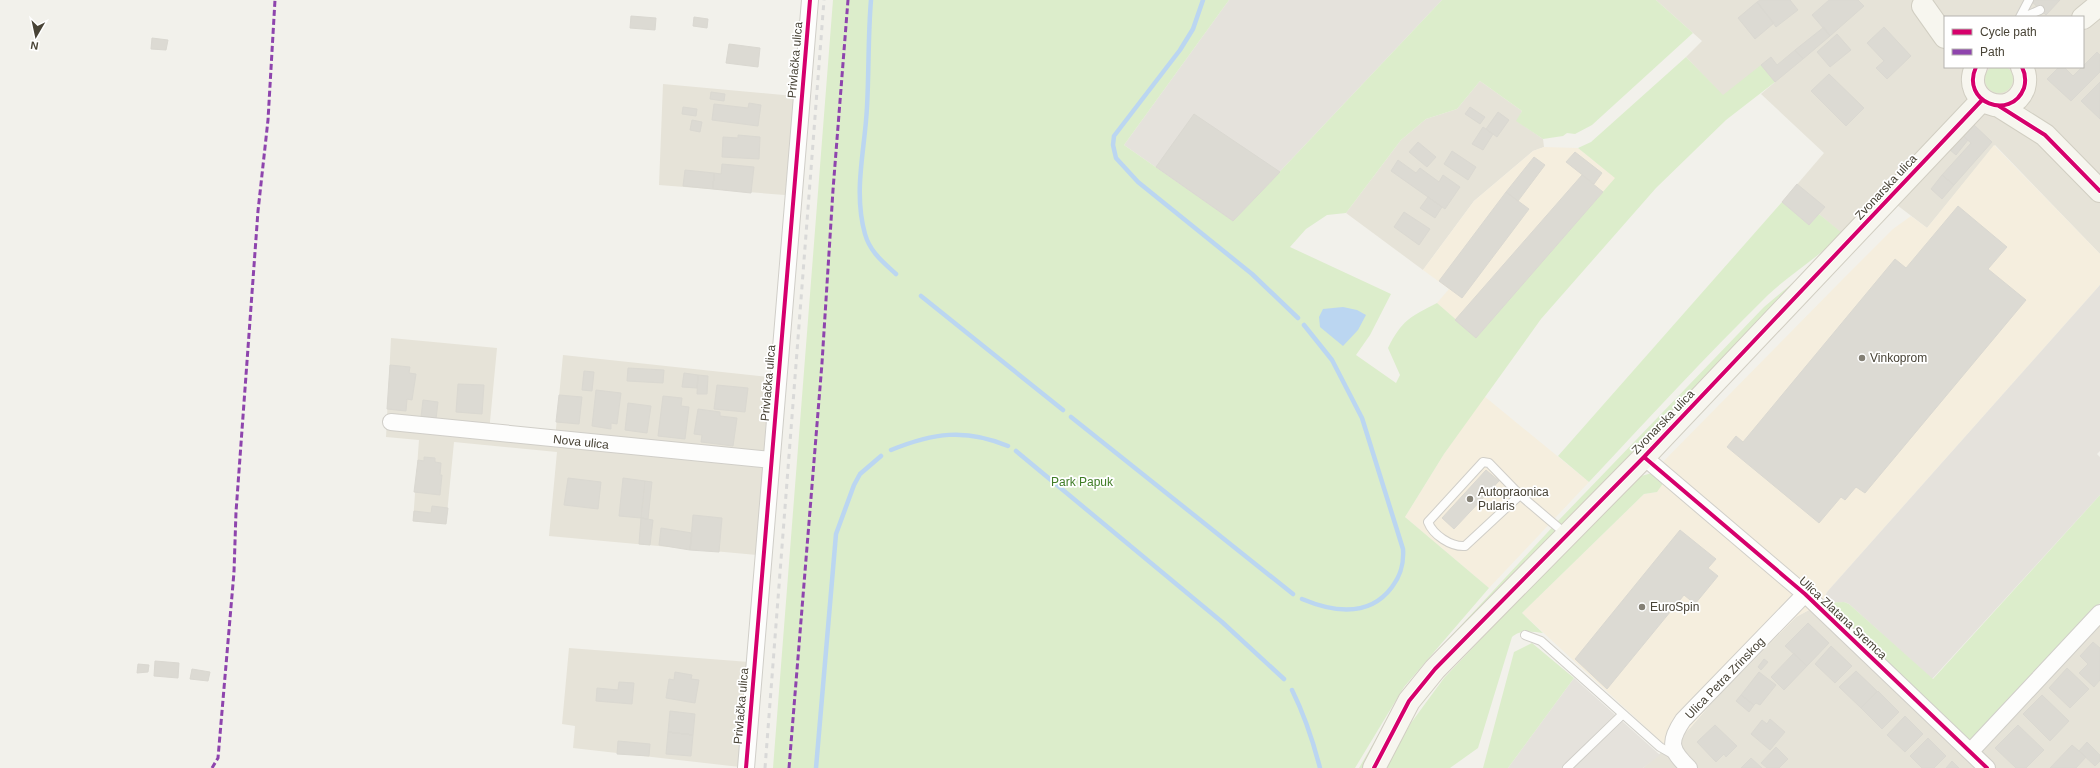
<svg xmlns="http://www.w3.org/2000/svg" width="2100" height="768" font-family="Arial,sans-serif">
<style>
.residential{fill:#e6e3d8;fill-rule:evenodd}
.commercial{fill:#f5eede}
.industrial{fill:#e5e2dc}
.green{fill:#dcedcb}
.water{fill:#bbd6f1}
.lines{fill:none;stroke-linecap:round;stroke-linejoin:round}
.stream{stroke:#bbd6f1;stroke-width:4.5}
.building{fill:#dcdad3;stroke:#dad8d1}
.lane-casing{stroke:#d0cec8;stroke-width:10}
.street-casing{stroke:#d0cec8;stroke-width:18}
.secondary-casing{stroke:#d1cec2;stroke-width:24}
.lane{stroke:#fdfdfc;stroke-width:8}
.street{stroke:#fdfdfc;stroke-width:16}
.secondary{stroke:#f7f6ef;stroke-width:22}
.rail{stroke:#d9d9d8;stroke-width:3;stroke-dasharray:5 5;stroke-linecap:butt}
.quiet{stroke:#8e44ad;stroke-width:3;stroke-dasharray:6 3;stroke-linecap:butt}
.cycleway-casing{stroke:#fff;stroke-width:6}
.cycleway{stroke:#d6006c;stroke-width:4}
.poi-dot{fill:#848075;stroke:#fff;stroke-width:1.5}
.labels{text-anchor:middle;stroke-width:3.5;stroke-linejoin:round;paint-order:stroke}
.street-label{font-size:12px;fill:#484336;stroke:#fff}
.poi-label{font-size:12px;fill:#484336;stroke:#fff;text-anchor:start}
.park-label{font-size:12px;fill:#407d27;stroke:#fff}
</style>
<rect width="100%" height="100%" fill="#f2f1eb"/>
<path class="residential" d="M1656,0H2100V254L1995,145L1927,228L1897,205L1857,247L1819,214L1809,225L1782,202L1824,153L1761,94L1775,82L1723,96L1686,57L1702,41ZM1945,17H2083V67H1945Z
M1480,81L1522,111L1517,121L1543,139L1544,147L1533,151L1474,201L1423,270L1346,213L1401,140L1426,119L1457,109Z
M663,84L794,96L785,195L659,185Z
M391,338L497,348L489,432L555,439L563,355L769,377L757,555L549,536L557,452L454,442L446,524L413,521L419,440L386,437Z
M1822,603L1970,740L2100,603V768H1643L1690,728L1716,698L1796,617Z
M569,648L749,662L740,767L573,748L575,726L562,724Z"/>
<path class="commercial" d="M1994,145L2100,254V285L1827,592L1822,603L1796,617L1716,698L1690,728L1668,748L1522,613L1644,494L1657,492L1652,473L1843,279L1893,229L1911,216L1927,228Z
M1544,147L1578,148L1616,178L1476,338L1437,303L1449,289L1423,270L1474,201L1533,151Z
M1484,396L1589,482L1489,588L1405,517L1444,454Z"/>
<path class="industrial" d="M1229,0H1442L1233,221L1124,145Z
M2100,285V451L2097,454L2100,457V495L1932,679L1849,604L1844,602L1822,603L1827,592Z
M1574,678L1660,755L1643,768H1508Z"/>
<path class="green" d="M833,0H1229L1124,145L1233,221L1442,0H1656L1693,33L1592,125L1575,134L1567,133L1563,136L1543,139L1516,121L1522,111L1480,81L1457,109L1426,119L1401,140L1346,213L1327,215L1306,229L1290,247L1391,294L1370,335L1356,355L1396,383L1400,375L1388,348C1402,320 1410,317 1437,303L1476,337L1615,178L1578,148L1591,142L1686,57L1723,95L1761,65L1775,82L1726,120L1656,188L1541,319L1444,454L1405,517L1489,588L1404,687L1355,768H773Z
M1985 79a14 14 0 1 1 28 0a14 14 0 1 1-28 0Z
M1782,202L1809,225L1819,214L1842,233C1820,257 1791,273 1768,295C1706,356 1648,419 1589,482L1558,456Z
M1813,266L1531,563L1366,768H1359L1404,691L1439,649L1559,520L1764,307Z
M1652,473L1664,482L1657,492L1644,494L1522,613L1543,633C1532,632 1520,629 1512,637L1478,748L1450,768H1385L1411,723L1444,678L1634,478Z
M2100,495V603L1970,740L1822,603L1844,602L1849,604L1933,679Z
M1532,643L1574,678L1508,768H1483L1514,652Z"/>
<path class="water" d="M1343,307L1357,310L1366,315L1358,330L1343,346L1320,327L1319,317L1323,309Z"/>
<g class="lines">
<path class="stream" d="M871,0C868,35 869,71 867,107C865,150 853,191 865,234C870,252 883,262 896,274
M1203,0L1193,29L1180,50L1114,136L1113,145L1116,158L1138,182L1252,274L1298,318
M921,296L1063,410
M1071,417L1293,594
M891,450C933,433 965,428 1008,446
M1016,451L1222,622L1284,679
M1302,599C1333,612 1369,618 1392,587C1401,575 1404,564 1403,549L1362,418L1332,360L1304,325
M1292,690C1305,716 1313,741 1320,768
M816,768L836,534L854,485L860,474L881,456"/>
</g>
<path class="building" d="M1760,0H1790L1798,10L1776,27L1757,2Z
M1829,0H1858L1864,6L1830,36L1812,15Z
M2030,0H2060L2046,15Z
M1757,2L1774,23L1755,39L1738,18Z
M631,16L656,18L655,30L630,28Z
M694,17L708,19L707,28L693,26Z
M1824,27L1830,36L1803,59L1795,50Z
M1884,27L1911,56L1887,79L1876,68L1884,61L1867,43Z
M1837,34L1851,50L1830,67L1817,52Z
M152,38L168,40L166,50L151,49Z
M729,44L760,48L758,67L726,63Z
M1795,50L1803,59L1775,82L1761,65L1771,57L1777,65Z
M2097,52L2100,55V72L2071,101L2047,79L2059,67H2064L2073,76Z
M1829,74L1864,108L1846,126L1811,91Z
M2100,82V119L2081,101Z
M711,92L725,94L724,101L710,99Z
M749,103L761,105L758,126L712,120L714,104L748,108Z
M683,107L697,109L696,116L682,114Z
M1470,107L1485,117L1480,124L1465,114Z
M1498,112L1509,120L1497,137L1486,129Z
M1194,114L1280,172L1233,221L1156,167Z
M692,120L702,122L700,132L690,130Z
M1973,124L1992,142L1954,185L1942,175L1971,143L1962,135Z
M1483,127L1493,134L1483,150L1472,144Z
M738,135L760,137L759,159L722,157L723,137L738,138Z
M1962,135L1968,140L1956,155L1950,150Z
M1418,142L1436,157L1427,167L1409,152Z
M1452,151L1476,167L1468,180L1444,164Z
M1575,152L1602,173L1594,184L1566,162Z
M1534,157L1545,165L1518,201L1506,192Z
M1398,160L1416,173L1420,168L1439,182L1443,175L1460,187L1445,209L1391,171Z
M722,164L754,167L751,193L713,189L714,173L721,174Z
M685,170L714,173L713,189L683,186Z
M1582,175L1603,192L1476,338L1455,320Z
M1942,175L1954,185L1942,199L1931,189Z
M1797,184L1825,207L1809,225L1782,202Z
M1506,192L1529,209L1462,298L1439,281Z
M1428,197L1442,207L1435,218L1420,208Z
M1958,206L2007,247L1988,269L2026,300L1865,493L1856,487L1845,500L1841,497L1819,523L1727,447L1736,436L1743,442L1895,259L1906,268Z
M1404,212L1430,229L1419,245L1394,227Z
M390,365L410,367L409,373L416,374L412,400L407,399L406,411L387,409Z
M628,368L664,370L663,383L627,381Z
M584,371L594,372L592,391L582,390Z
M684,373L698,375L697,388L682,387Z
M698,375L708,376L707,394H697Z
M458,384L484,385L482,414L456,412Z
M717,385L748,388L745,412L714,409Z
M596,390L621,393L617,424L611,423V429L592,426Z
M559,395L582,397L579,424L556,422Z
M663,396L682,398L681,406L689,407L685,439L658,436Z
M423,400L438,402L436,419L421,417Z
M628,403L651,406L647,433L625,430Z
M698,409L720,412V416L737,418L733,446L701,442L702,435L694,434Z
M424,457L435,458V462L441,463L440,475H442L440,495L414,492L418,460L424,461Z
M1486,470L1499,481L1454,529L1442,518Z
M568,478L601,482L598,509L564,505Z
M623,478L645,481L641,518L619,516Z
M645,481L652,482L648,519L641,518Z
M432,506L448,508L446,524L413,521L414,511L431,513Z
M693,515L722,518L719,552L690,550Z
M641,518L653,520L650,545L639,544Z
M661,528L692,533L690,550L659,545Z
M1680,530L1716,559L1708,568L1718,576L1695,604L1684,595L1607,689L1575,659Z
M1808,623L1829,643L1807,666L1785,646Z
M2093,642L2100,648V680L2094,687L2079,673L2088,664L2080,656Z
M1831,646L1852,666L1835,683L1815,664Z
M1794,653L1807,666L1784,690L1771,677Z
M1764,659L1768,662L1761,670L1758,667Z
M155,661L179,663L178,678L154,676Z
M138,664L149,665L148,672L137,673Z
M2067,668L2089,689L2070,708L2049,688Z
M192,669L210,672L208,681L190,679Z
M1856,671L1877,691L1861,708L1839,687Z
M675,672L692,675L691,679L699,680L695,703L666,698L669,679L674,680Z
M1759,672L1776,685L1760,705L1756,703L1754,705L1741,695Z
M619,682L634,683L632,704L596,701L597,688L618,690Z
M1878,691L1899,712L1882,729L1861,708Z
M1741,695L1754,705L1749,712L1736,701Z
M2042,695L2069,721L2050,741L2023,714Z
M670,711L695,714L693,735L668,732Z
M1905,716L1923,734L1905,752L1887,735Z
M1770,719L1785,732L1770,750L1751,734L1762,720L1767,724Z
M1715,725L1737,746L1726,757L1724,754L1716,762L1697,742Z
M2018,725L2044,750L2026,768H2016L1995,748Z
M668,732L693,735L691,756L666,754Z
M1928,738L1946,756L1934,768H1922L1910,756Z
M618,741L650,744L649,756L617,754Z
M2087,742L2100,755V761L2095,766L2079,751Z
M2072,745L2086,757L2076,768H2050Z
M1776,747L1788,759L1779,768H1767L1761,763Z
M1751,758L1762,768H1741Z
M1952,761L1959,768H1946Z"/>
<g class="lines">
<g class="lane-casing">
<path id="lane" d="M2020,17L2029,0
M2024,17L2040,10
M1520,495L1465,546C1451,547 1433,535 1428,522L1483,462L1489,463L1520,495L1567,535
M1525,635L1541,641L1660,747L1676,756
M1567,768L1623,714"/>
</g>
<g class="street-casing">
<path id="street" d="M391,422L771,460
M1644,457L1805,594L1987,768
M1971,751L2100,613
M746,768L810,0
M1689,768C1670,750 1668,742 1683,720L1805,594"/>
</g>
<g class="secondary-casing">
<path id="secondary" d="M1923,6L1945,37
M2083,18L2100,4
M1976,67C1960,102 2011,122 2024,88C2026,81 2025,73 2022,67
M1999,106L2045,135L2100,191
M1374,768L1409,701L1435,669L1644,457L1982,100"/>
</g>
<use href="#lane" class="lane"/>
<use href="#street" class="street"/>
<use href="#secondary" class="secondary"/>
<path class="rail" d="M765,768L824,0"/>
<path class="quiet" d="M212,768L218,758L234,572L236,512L258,211L268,120L275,0
M789,768L822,363L833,190L848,0"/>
<g class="cycleway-casing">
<path id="cycleway" d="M1976,67C1960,102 2011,122 2024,88C2026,81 2025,73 2022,67
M1999,106L2045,135L2100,191
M1644,457L1805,594L1987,768
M746,768L810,0
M1374,768L1409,701L1435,669L1644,457L1982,100"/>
</g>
<use href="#cycleway" class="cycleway"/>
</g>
<g class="poi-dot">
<circle cx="1862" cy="358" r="4"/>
<circle cx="1470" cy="499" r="4"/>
<circle cx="1642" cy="607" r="4"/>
</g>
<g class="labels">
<g class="street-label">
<text transform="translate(795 60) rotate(-85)" y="4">Privlačka ulica</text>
<text transform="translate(1886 187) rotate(-47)" y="4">Zvonarska ulica</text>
<text transform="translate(768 383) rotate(-85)" y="4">Privlačka ulica</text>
<text transform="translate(1663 422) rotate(-46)" y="4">Zvonarska ulica</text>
<text transform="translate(581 442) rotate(6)" y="4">Nova ulica</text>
<text transform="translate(1843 618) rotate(43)" y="4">Ulica Zlatana Sremca</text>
<text transform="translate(1725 678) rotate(-46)" y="4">Ulica Petra Zrinskog</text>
<text transform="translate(741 706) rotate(-85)" y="4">Privlačka ulica</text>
</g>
<g class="poi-label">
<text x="1870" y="362">Vinkoprom</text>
<text x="1478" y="496">Autopraonica<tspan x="1478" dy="14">Pularis</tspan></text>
<text x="1650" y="611">EuroSpin</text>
</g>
<g class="park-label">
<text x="1082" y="486">Park Papuk</text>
</g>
</g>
<rect x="1944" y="16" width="140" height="52" fill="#ffffff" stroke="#b6b4af"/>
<rect x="1952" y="29" width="20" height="6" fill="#d6006c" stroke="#b6b4af"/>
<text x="1980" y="36" font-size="12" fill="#484336">Cycle path</text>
<rect x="1952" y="49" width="20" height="6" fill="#8e44ad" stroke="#b6b4af"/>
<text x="1980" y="56" font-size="12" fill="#484336">Path</text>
<g transform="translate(36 36) rotate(189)" stroke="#ffffff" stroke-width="3" paint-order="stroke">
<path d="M0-3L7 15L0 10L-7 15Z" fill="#484336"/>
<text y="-6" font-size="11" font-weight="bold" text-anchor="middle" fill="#484336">N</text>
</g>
</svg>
